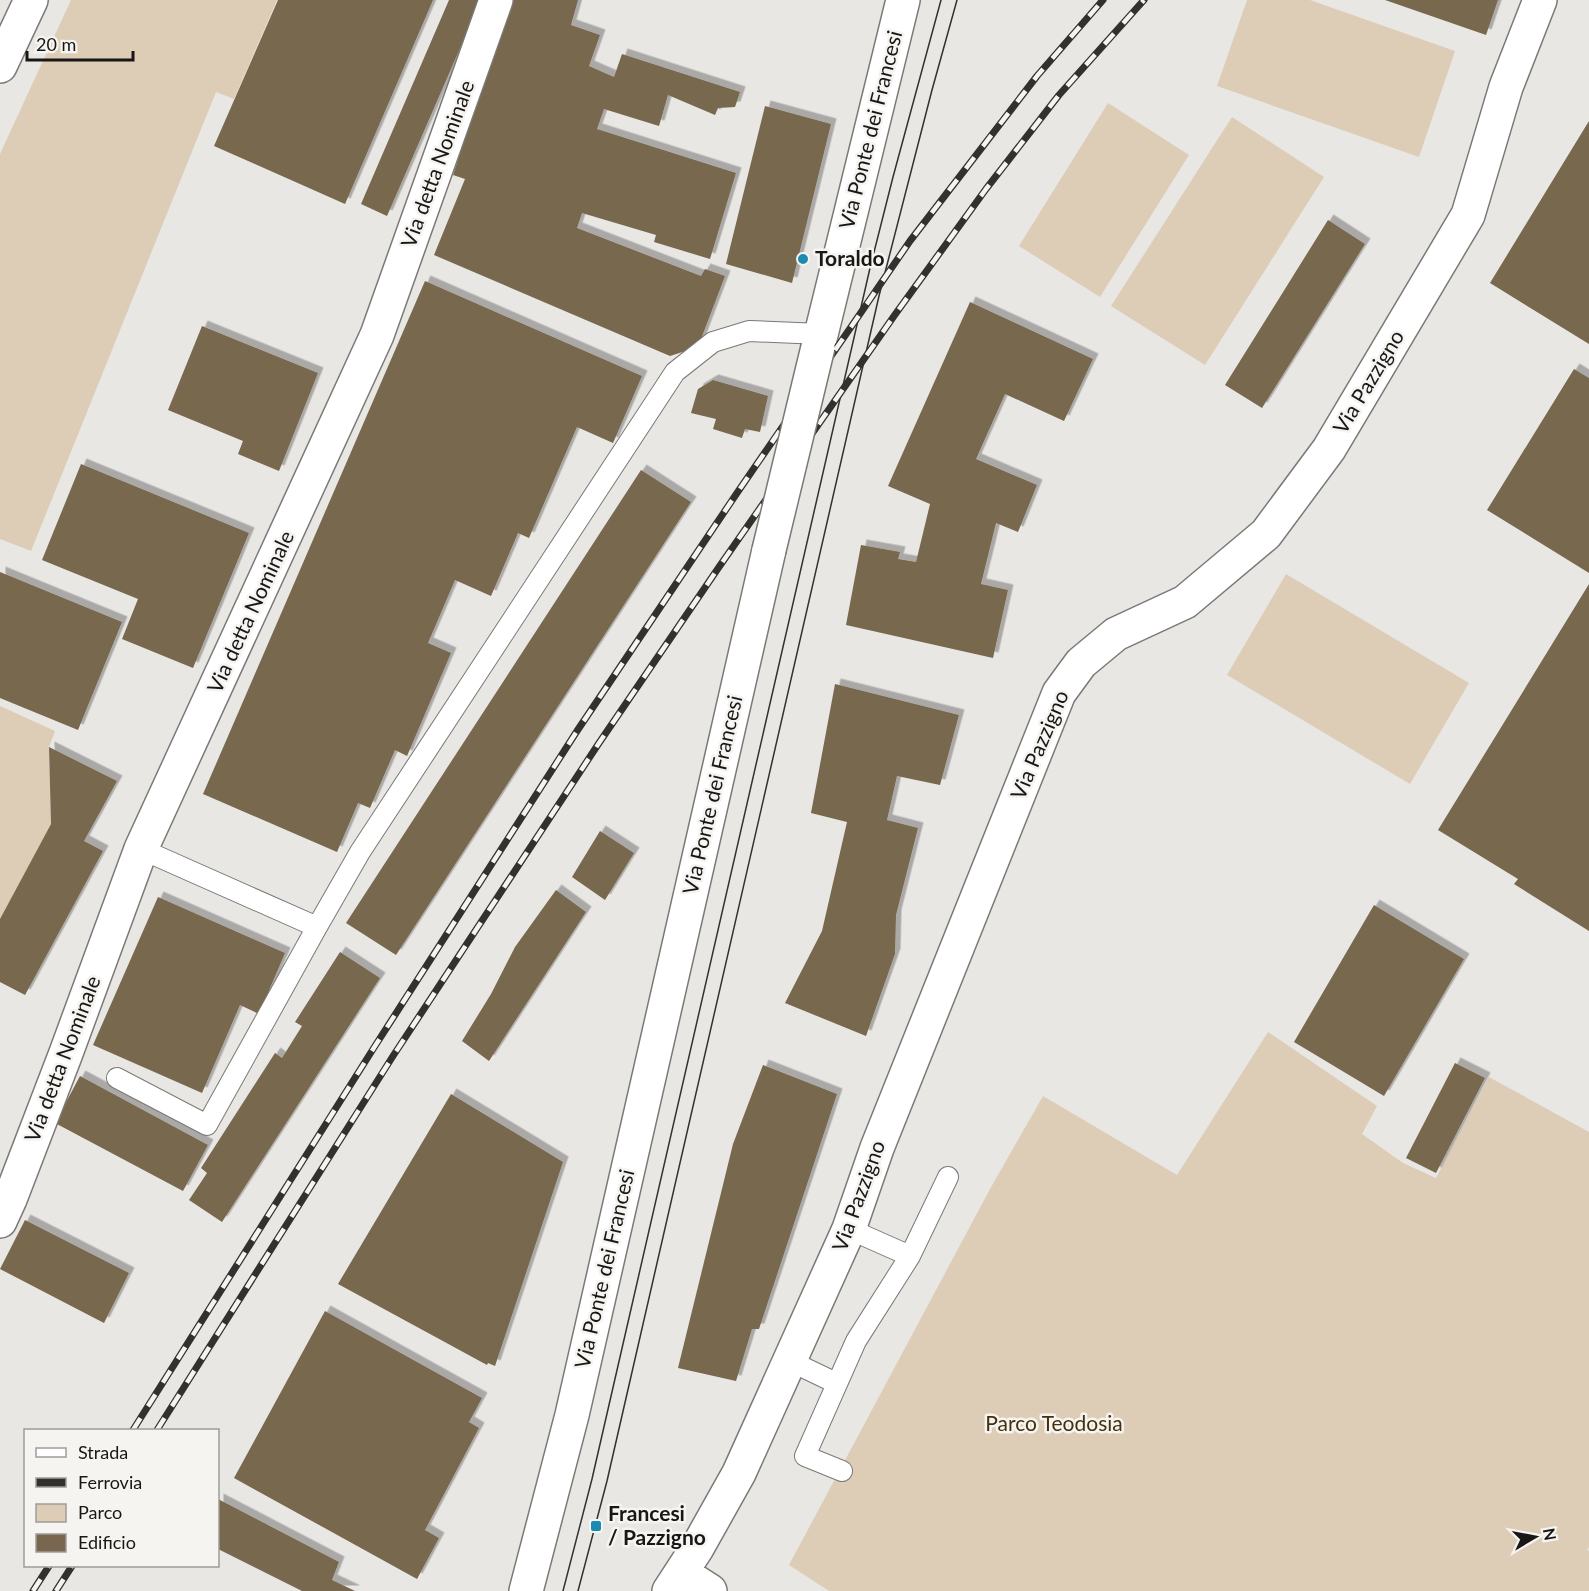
<svg xmlns="http://www.w3.org/2000/svg" width="1589" height="1591" font-family="Lato,sans-serif">
<style>
.green{fill:#ddcdb7}
.building{fill:#78674e;filter:url(#shadow)}
.lines{fill:none;stroke-linecap:round;stroke-linejoin:round}
.service-casing{stroke:#7a7976;stroke-width:22}
.minor-casing{stroke:#7a7976;stroke-width:36}
.primary-casing{stroke:#7a7976;stroke-width:36}
.service{stroke:#fff;stroke-width:20}
.minor{stroke:#fff;stroke-width:33}
.primary{stroke:#fff;stroke-width:33}
.tram{stroke:#323130;stroke-width:1.5}
.rail-casing{stroke:#323130;stroke-width:7}
.rail{stroke:#f6f4f1;stroke-width:4.5;stroke-dasharray:14;stroke-linecap:butt}
.primary-bridge-casing{stroke:#7a7976;stroke-width:36;stroke-linecap:butt}
.primary-bridge{stroke:#fff;stroke-width:33}
.poi-dot{fill:#1c8bb1;stroke:#f6f4f1;stroke-width:2}
.labels{text-anchor:middle;stroke-width:5;stroke-linejoin:round;paint-order:stroke}
.street-label{font-size:21px;fill:#181716;stroke:#f6f4f1}
.poi-label{font-size:21px;font-weight:bold;fill:#181716;stroke:#f6f4f1;text-anchor:start}
.park-label{font-size:21px;fill:#45300c;stroke:#f6f4f1}
</style>
<defs>
<filter id="shadow"><feDropShadow dx="5.5" dy="-5.5" stdDeviation="0" flood-color="#0004"/></filter>
</defs>
<rect width="100%" height="100%" fill="#e8e7e4"/>
<path class="green" d="M71,0H277L234,99L216,92L31,551L0,539V154Z
M1247,0H1310L1455,51L1419,157L1217,86Z
M1108,103L1189,155L1100,297L1019,246Z
M1232,117L1324,177L1205,365L1111,306Z
M1286,574L1469,683L1410,784L1227,675Z
M0,706L55,731L49,747L51,824L0,919Z
M1268,1032L1377,1106L1362,1134L1403,1163L1436,1178L1489,1077L1589,1132V1547L1587,1550L1589,1551V1591H829L789,1565L990,1189L1043,1096L1177,1175Z"/>
<path class="building" d="M278,0H433L345,204L214,146Z
M449,0H481L387,216L361,204Z
M510,0H578L571,25L600,35L589,66L614,77L622,54L740,92L735,107L718,108L715,115L668,95L659,126L604,109L597,129L736,173L710,259L654,242L656,235L582,213L577,228L701,276L705,269L725,276L698,347L670,356L434,255L465,179L453,175Z
M1385,0H1498L1486,35Z
M765,106L831,124L792,283L726,264Z
M1589,121V344L1490,283Z
M1328,220L1365,244L1262,408L1225,385Z
M425,281L642,376L613,443L577,427L529,538L518,533L491,596L455,580L428,643L451,653L407,756L395,750L370,808L358,803L337,852L203,794Z
M970,302L1093,359L1064,421L1005,394L976,459L1037,485L1018,532L996,523L981,584L1008,590L993,658L846,625L861,545L900,552L898,559L916,562L930,504L888,486Z
M202,326L318,373L279,471L238,454L243,441L168,410Z
M1574,369L1589,378V573L1487,510Z
M713,380L768,396L760,432L745,429L742,438L713,429L716,419L691,413L698,389Z
M81,464L249,533L193,668L122,639L138,599L42,560Z
M641,470L691,502L396,955L346,923Z
M0,572L122,622L78,730L0,698Z
M1589,584V931L1514,884L1518,879L1438,830Z
M835,684L959,715L940,785L897,776L887,820L918,828L896,915L895,954L866,1036L785,1003L822,931L847,822L811,813Z
M49,747L117,781L84,841L103,851L25,995L0,982V919L51,824Z
M600,831L634,853L605,900L572,877Z
M556,890L586,912L489,1061L462,1041L491,994L515,947Z
M158,897L285,953L259,1014L240,1005L202,1093L93,1045Z
M1374,905L1464,959L1384,1096L1294,1042Z
M340,952L380,978L222,1222L189,1200L207,1173L201,1168L275,1053L282,1058L302,1026L295,1022Z
M1455,1063L1485,1078L1436,1173L1406,1158Z
M763,1065L837,1094L759,1329H752L736,1381L678,1368L733,1144Z
M80,1076L208,1145L183,1191L55,1123Z
M451,1094L563,1162L495,1366L488,1363L487,1365L338,1284Z
M25,1220L129,1273L104,1323L0,1269Z
M325,1311L482,1398L469,1422L479,1428L425,1530L439,1538L417,1579L234,1478Z
M218,1499L339,1562L332,1580L355,1591H302L218,1549Z"/>
<g class="lines">
<g class="service-casing">
<path id="service" d="M141,849L317,927
M117,1078L207,1125L317,927L360,852L675,372L713,342L749,331L821,334
M849,1229L910,1256
M790,1361L836,1383
M842,1471L805,1456L856,1341L910,1256L948,1177"/>
</g>
<g class="minor-casing">
<path id="minor" d="M0,66L31,0
M0,1221L10,1199L66,1053L141,849L377,335L496,0
M682,1573L710,1591
M669,1591L697,1548L739,1473L849,1229L877,1148L1059,693L1081,663L1116,634L1185,602L1266,534L1329,449L1468,215L1506,87L1540,0"/>
</g>
<g class="primary-casing">
<path id="primary" d="M818,347L903,0
M526,1591L572,1415L769,550"/>
</g>
<use href="#service" class="service"/>
<use href="#minor" class="minor"/>
<use href="#primary" class="primary"/>
<path class="tram" d="M563,1591L592,1479L870,268L893,177L941,0
M578,1591L607,1481L879,296L932,90L957,0"/>
<g class="rail-casing">
<path id="rail" d="M133,1430L375,1046L577,731L737,493L910,241L1037,76L1103,0
M157,1430L393,1056L599,743L719,567L894,316L986,189L1059,95L1144,0
M33,1591L49,1566
M56,1591L72,1566"/>
</g>
<use href="#rail" class="rail"/>
<g class="primary-bridge-casing">
<path id="primary-bridge" d="M769,550L818,347"/>
</g>
<use href="#primary-bridge" class="primary-bridge"/>
</g>
<g class="poi-dot">
<circle cx="803" cy="259" r="6"/>
<rect x="590" y="1520" width="12" height="12" rx="3"/>
</g>
<g class="labels">
<g class="street-label">
<text transform="translate(871 130) rotate(-76)" y="7">Via Ponte dei Francesi</text>
<text transform="translate(438 164) rotate(-70)" y="7">Via detta Nominale</text>
<text transform="translate(1369 382) rotate(-59)" y="7">Via Pazzigno</text>
<text transform="translate(251 612) rotate(-65)" y="7">Via detta Nominale</text>
<text transform="translate(1040 745) rotate(-67)" y="7">Via Pazzigno</text>
<text transform="translate(713 795) rotate(-77)" y="7">Via Ponte dei Francesi</text>
<text transform="translate(63 1059) rotate(-69)" y="7">Via detta Nominale</text>
<text transform="translate(859 1196) rotate(-70)" y="7">Via Pazzigno</text>
<text transform="translate(605 1269) rotate(-77)" y="7">Via Ponte dei Francesi</text>
</g>
<g class="poi-label">
<text x="815" y="266">Toraldo</text>
<text x="608" y="1521">Francesi<tspan x="608" dy="24">/ Pazzigno</tspan></text>
</g>
<g class="park-label">
<text x="1054" y="1431">Parco Teodosia</text>
</g>
</g>
<rect x="24" y="1429" width="195" height="138" fill="#f6f4f1" stroke="#9d9c99" stroke-width="1.5"/>
<rect x="36" y="1448" width="30" height="9" fill="#ffffff" stroke="#9d9c99" stroke-width="1.5"/>
<text x="78" y="1459" font-size="18" fill="#181716">Strada</text>
<rect x="36" y="1478" width="30" height="9" fill="#323130" stroke="#9d9c99" stroke-width="1.5"/>
<text x="78" y="1489" font-size="18" fill="#181716">Ferrovia</text>
<rect x="36" y="1504" width="30" height="18" fill="#ddcdb7" stroke="#9d9c99" stroke-width="1.5"/>
<text x="78" y="1519" font-size="18" fill="#181716">Parco</text>
<rect x="36" y="1534" width="30" height="18" fill="#78674e" stroke="#9d9c99" stroke-width="1.5"/>
<text x="78" y="1549" font-size="18" fill="#181716">Edificio</text>
<g transform="translate(1535 1537) rotate(80)" stroke="#f6f4f1" stroke-width="4.5" paint-order="stroke">
<path d="M0-4.5L10 22L0 15L-10 22Z" fill="#181716"/>
<text y="-9" font-size="16" font-weight="bold" text-anchor="middle" fill="#181716">N</text>
</g>
<path d="M27 51v9h106v-9" fill="none" stroke="#181716" stroke-width="3"/>
<text x="36" y="51" font-size="18" fill="#181716" stroke="#f6f4f1" stroke-width="4.5" paint-order="stroke">20 m</text>
</svg>
